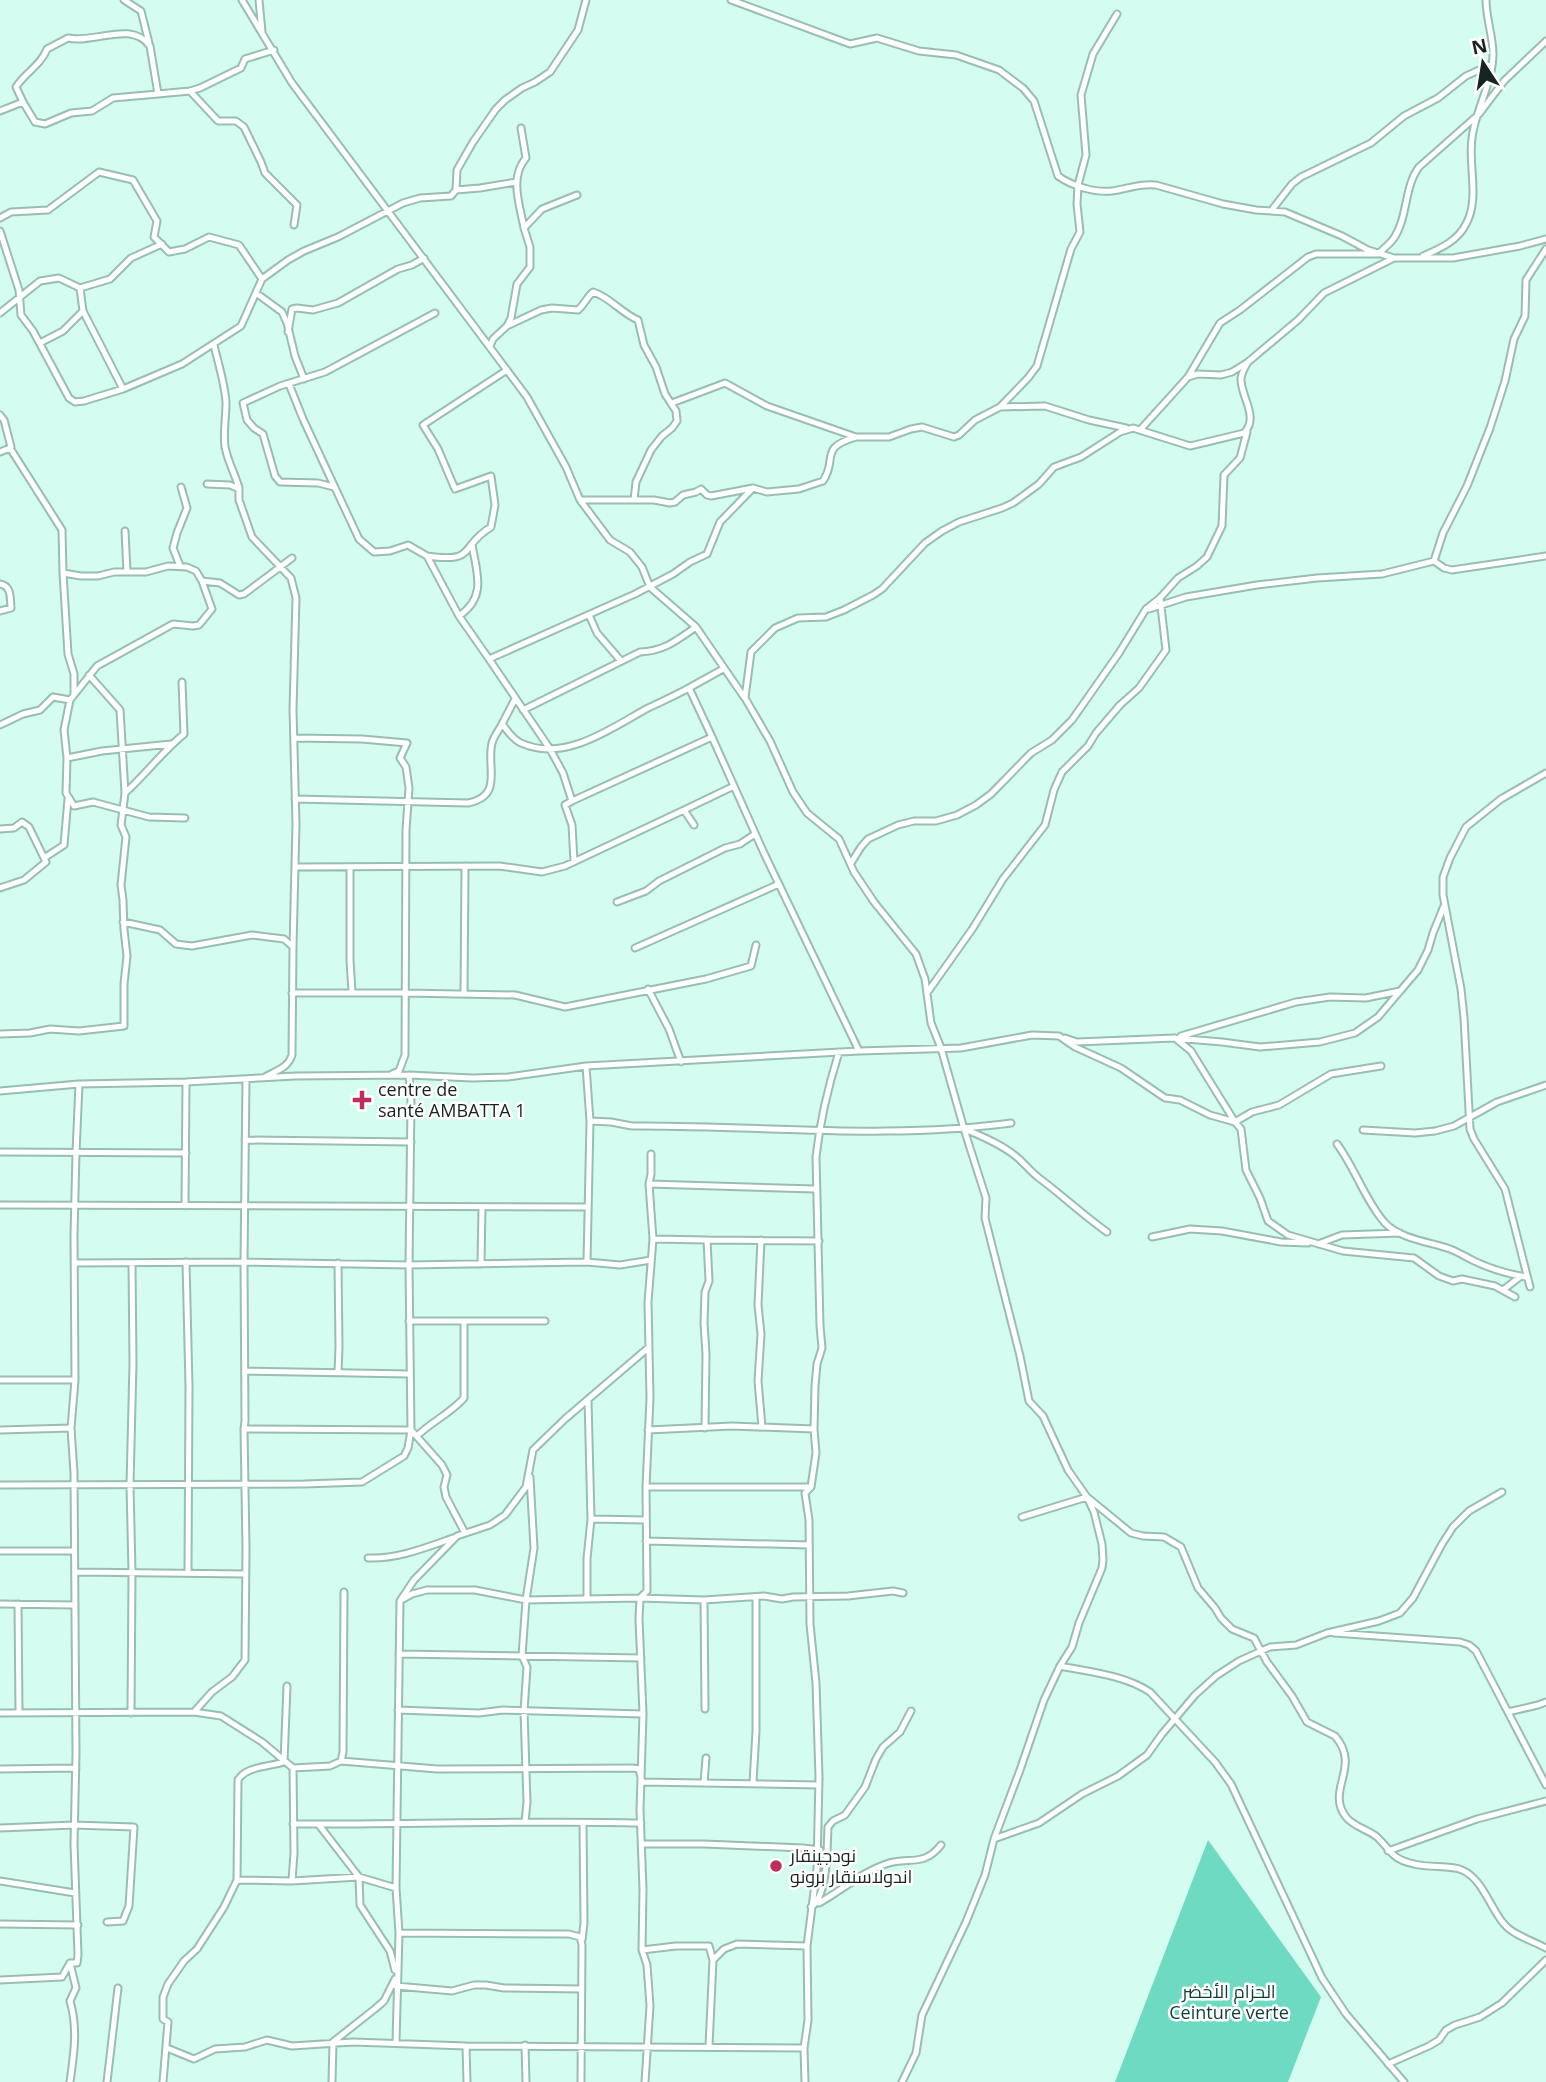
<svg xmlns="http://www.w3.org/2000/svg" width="1546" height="2082" font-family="'Open Sans',Cairo,sans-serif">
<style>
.forest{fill:#6edac1}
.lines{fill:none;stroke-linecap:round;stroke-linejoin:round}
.street-casing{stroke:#98beb4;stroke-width:9}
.street{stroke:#fff;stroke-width:5}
.poi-dot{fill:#bc2e5c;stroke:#fff;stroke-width:2.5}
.labels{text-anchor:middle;stroke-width:5;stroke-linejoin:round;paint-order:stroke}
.poi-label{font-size:18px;fill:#162521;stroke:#fff;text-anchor:start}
.park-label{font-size:18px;fill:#0d3f35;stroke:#fff}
</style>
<rect width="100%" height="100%" fill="#d4fcf1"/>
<path class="forest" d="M1208,1840L1321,1997L1288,2082H1115Z"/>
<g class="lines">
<g class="street-casing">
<path id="street" d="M124,0L141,11L149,43
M242,0L292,83L527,397L566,467L580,500L610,540L630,552L642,567L650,587L696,627L744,697
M259,0L262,32
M731,0L850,44L877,38L919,51L956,55L999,70L1023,88L1034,101L1058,176C1072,186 1095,193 1112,191C1127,189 1140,183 1156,185L1223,204L1256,210L1285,212L1342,236L1368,250L1394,258H1453L1520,246L1546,239
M190,91L218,121H236L244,127L261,162L265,173L297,205L294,225
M23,102L16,87C25,73 41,65 47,49L68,38C94,44 131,20 150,46L158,94L190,91L200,88L241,68L245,59L274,50
M0,111L23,102L35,122L45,124L71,113L92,111L113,98L158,94
M521,128L526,158C509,177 520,206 524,228
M456,190L480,188L516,182
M1271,211L1292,184L1301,177L1371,143L1404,116L1438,98L1466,76L1492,64
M0,218L11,212L48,210L99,172L133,180L157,221L154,237L169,252L185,249L209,237L239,245L262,279
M0,231L19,290L21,315L33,331L69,398L75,402L84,401L123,389L182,364L241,326L262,279L288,260L304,251L338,237L403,203L420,198L451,196L456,190L457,170L473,142L496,109L505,100L522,88L535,82L550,72L578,30L586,0
M1423,256C1439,249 1458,241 1466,224C1480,199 1468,165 1472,138C1475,111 1493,82 1493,54C1493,36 1486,18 1486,0
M256,293L282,312L287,323L295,356L304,379
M83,311L123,389
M0,313L40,281L59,278L80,288L110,279L131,258L162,244
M507,326L541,310L552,308L578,310C585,304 586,298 593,292C610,297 621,313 638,320L644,345L656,367L665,394L676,411L677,421L672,428L662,436L651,450L636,482L634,500
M288,332L292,309L297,308L313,310L338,303L398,269L412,265L424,258
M40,343L63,331L83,311L80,288
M214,345C218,363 225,384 226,403C226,418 223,432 225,447C228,462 235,474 239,488
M490,346L493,339L507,326L511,318L517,284L530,267V247L524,228L542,209L577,195
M1188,377L1220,323L1240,310L1308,257L1316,254H1378C1383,249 1390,244 1394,238C1408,217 1404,187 1419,167L1479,114L1504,81L1546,41
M289,384L303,419L359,539L374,552L390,551L408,545L427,556L459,616
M672,403L725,383L767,406L856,437H889L911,429L922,427L954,437L959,435L975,420L1000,407L1028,378L1037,366L1071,249L1080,232L1077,204L1078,185L1086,155L1081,95L1093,54L1117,14
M1000,407L1045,406L1089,420L1126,428
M0,415L4,420L11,447L10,448L62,530L63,573L68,654L74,674V694
M1140,430L1188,377L1198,374L1221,375L1232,372L1248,362L1298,320L1324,293L1394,258
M0,452L10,448
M207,484L230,485L239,489V500L252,537L291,578L296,598L293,710L296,824L293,947
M334,487L318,483L280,482L275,476L263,434L254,428L247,420L243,403L280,386L325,372L435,313
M580,500H654L670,503L675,502L683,495L696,492L701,489L707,495L711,496L753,488L767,492L799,489L823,481C838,459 818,448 856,437
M125,531L127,572
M472,545C477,573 487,597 459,616L489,659
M427,556C478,563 458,547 491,527L495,505L491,476L455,489L438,449L423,425L507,370
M1434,561L1443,533L1467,486L1490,428L1505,381L1514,339L1525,316L1526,280L1546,249
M180,566L173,548L177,533L187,508L181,487
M63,573L81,576H98L114,572H146L168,566L187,567L196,571L202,581L212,609L199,625L193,626L173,624L97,666L70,700L64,730L67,758L66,793L74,806L93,802L149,817L185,818
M202,581L220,583L239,595L244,594L292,558
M0,584C12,586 10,598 11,608L0,611
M1149,609L1186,597L1257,585L1317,578L1382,574L1434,561L1444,568L1452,570L1546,556
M589,615L597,633L621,661
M89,675L120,710L125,793
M687,689L723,669
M523,710L640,652C664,651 676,641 696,627
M502,724L515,699
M0,725L23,714L40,710L53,697L70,700
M294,738L362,739L407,743L400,758L406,767L409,788L406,830L405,1055L399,1071L392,1074
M67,758L102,751L171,744
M734,786L763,851L859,1051
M295,799L468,803C504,796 486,767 492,743C494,736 499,730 502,724C508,731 512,739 521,743C565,763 611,728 648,708C661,702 674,696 687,689L690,690L712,737L572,801L563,773L550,749L489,659L635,594L673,574L690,562L707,554L720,522L753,488
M572,801L565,805L572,825L574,862
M684,810L734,786L712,737
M0,829L14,828L22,822L29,827L46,862L24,880L0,888
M44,858L64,845L68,799
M851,863L861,847L868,839L898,825L914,821H936L957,815L976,805L991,794L1031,753L1052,740L1072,720L1119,653L1146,609L1160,598L1178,578L1197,566L1207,557L1222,526L1224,475L1240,458L1247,432
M295,867L500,866L542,872L565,866L684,810L694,825
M350,867V960L352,992
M617,902L646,891L659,881L725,848L740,844L755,834
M123,922L160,930L176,944L192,946L252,935L284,939L293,947L292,1055C288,1068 277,1070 265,1077
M635,948L779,884
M648,989L669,1029L681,1062
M292,993H405L515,995L565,1007L706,979L751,966L756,945
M927,993L973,928L1003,879L1045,825L1054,790L1062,772L1088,746L1096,733L1120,705L1139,688L1166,650L1160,598
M464,994L465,866
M0,1034L30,1033L50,1029L79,1031L124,1026V984L127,956L124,930L123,900L121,885L126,837L121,825L125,793C146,774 162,752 184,734L182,682
M1181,1036L1296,1002L1330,997L1366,998L1400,991
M1065,1038L1077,1042L1174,1038L1222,1042L1260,1047L1320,1042L1355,1033L1378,1017L1418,970L1428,950L1433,933L1444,906
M1175,1038L1191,1051L1235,1122L1252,1112L1279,1105L1331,1074L1381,1066
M586,1066L590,1121L587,1262
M0,1091L79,1084L186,1082L295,1076L409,1075L472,1078L508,1077L586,1066L859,1051L961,1048L1032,1035L1059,1036L1075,1047L1121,1068L1165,1098L1180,1100L1210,1115L1235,1122L1241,1129L1246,1170L1260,1198L1268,1221L1288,1235L1343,1251L1414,1258L1439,1276L1453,1281L1462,1279L1495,1286L1515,1297
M590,1121L611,1122L632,1126C759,1125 885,1140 1011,1123
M967,1130C984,1137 1005,1146 1019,1159C1026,1165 1031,1172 1039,1178C1062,1195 1083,1215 1107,1232
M1363,1130L1415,1133L1435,1131L1454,1126L1497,1102L1546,1085
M245,1140L411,1142
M1337,1144C1355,1168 1366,1202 1385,1223C1400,1239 1430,1242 1450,1249C1458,1252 1466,1257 1474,1261C1491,1269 1508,1274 1526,1277
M0,1152L186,1153
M649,1184L815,1189
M0,1205L587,1207
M185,1206L186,1082
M1152,1237L1190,1229L1222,1231L1281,1242L1308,1243
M653,1239L707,1240
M761,1240L758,1305L761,1334L758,1381L762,1427
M1318,1244L1342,1235L1400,1233
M186,1262L189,1386L188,1573
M75,1263L244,1262L409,1265L587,1262L620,1265L651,1260
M481,1264L482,1207
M1530,1287L1505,1189L1474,1139L1470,1129L1464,1018L1461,989L1443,895V877L1450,858L1466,827L1501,799L1546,773
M1503,1290L1521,1276
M409,1321H545
M245,1371L410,1374
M338,1372L339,1347L338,1263
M0,1380H75
M705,1428L706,1354L704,1323L705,1292L709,1281L707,1240L819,1241
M244,1429L411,1430L442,1465L447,1475L444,1487L446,1497L465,1533
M0,1430L71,1428
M648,1430L732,1426L814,1429
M417,1436C431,1422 451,1413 464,1398V1321
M0,1485L304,1484L362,1482L404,1456L408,1448L411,1430L409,1265L411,1102L409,1075
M646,1487H810
M1022,1517L1087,1497L1131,1533L1143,1536L1164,1537L1181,1547L1198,1588L1215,1608L1221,1618L1232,1629L1254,1638L1267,1662L1292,1696L1307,1722L1335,1736C1362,1767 1325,1790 1346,1817C1354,1827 1367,1829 1377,1837C1392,1851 1391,1859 1414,1864C1429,1868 1451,1865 1462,1870C1483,1879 1490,1908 1504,1924C1513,1935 1533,1941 1546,1948
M591,1519L646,1520
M646,1541L809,1545
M0,1551H73
M368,1558C399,1559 427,1547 456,1537
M75,1572L246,1574
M587,1598V1559L591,1519L588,1399
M403,1599L412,1594L427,1590H475L526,1600L640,1598L704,1600L764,1596L782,1599L793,1597L848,1596L893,1591L903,1593
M704,1600L705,1709
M0,1604L74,1605
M18,1604L19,1713
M1334,1633L1460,1642L1469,1645L1476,1651L1546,1785
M399,1654L641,1658
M1060,1666C1090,1672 1124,1675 1150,1692L1215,1762L1231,1784L1322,1978L1346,2014L1404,2082
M398,1710L479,1713L503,1710L643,1714
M194,1712L212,1692L232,1677L245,1660L246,1548L244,1429L245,1421L244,1262L246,1079
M1508,1712L1538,1705L1546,1702
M0,1713L194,1712L221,1716L262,1742L293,1768L330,1766L341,1761L437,1769L633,1768L639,1769L642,1782L819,1785
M131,1713L132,1572L130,1485L133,1363L132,1263
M341,1761L343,1752L344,1592
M284,1762L287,1686
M0,1769L76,1768
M704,1783L706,1758
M753,1783L756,1731V1598
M525,1822L527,1802L524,1711L527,1667L522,1656L526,1600L534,1548L530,1477
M293,1824C409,1825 525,1820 641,1823
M319,1825L359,1877L360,1905L390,1951L395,1970
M0,1828L74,1825L134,1827L129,1906L123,1921L107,1922
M994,1839L1039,1823L1082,1794L1118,1776L1147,1755L1162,1734L1195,1695L1216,1676L1239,1661L1270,1647L1296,1645L1327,1633L1379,1621L1400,1613L1413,1598L1442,1544L1453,1527L1469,1511L1502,1492
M642,1844H704L803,1848L820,1850
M1388,1851L1477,1819L1546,1801
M237,1880L292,1881L359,1877L396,1888
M0,1881L75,1893
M292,1881L294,1853L293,1768
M819,1903C841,1891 862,1872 886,1864C908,1856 923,1868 941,1845
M811,1907C828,1897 827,1846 828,1827L833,1821L845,1815L865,1787L876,1759L883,1747L900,1732L911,1711
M0,1924L78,1925
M399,1933L569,1934L580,1937L582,1945L581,2082
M582,1940L584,1923L583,1823
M642,1950L676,1946H709L713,1960L724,1949L737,1944L807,1946
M0,1980L62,1977L70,1963H77L78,1955L74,1844L76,1753L74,1473L71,1428L75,1380L74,1235L76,1153L79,1084
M396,1986L452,1991L474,1985H486L504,1988L582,1989
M396,2042L399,1933L396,1888L400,1601L414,1580L457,1536L490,1525L505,1515L526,1487L533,1450L565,1419L648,1348
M525,2045L526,2082
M466,2046L467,2082
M709,2046L713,1960
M167,2048L194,2059L215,2049L245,2047L267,2040L292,2046L353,2042L466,2046L804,2048
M1388,2064L1429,2046L1439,2040L1446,2030L1455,2025L1480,2017L1502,2003L1546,1960
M70,2082C74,2054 78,2028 70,2001L76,1988L70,1963
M107,2082L118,1988
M163,2082L168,2022L163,2019V1997L168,1984L184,1961L197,1949L224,1907L237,1880L238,1780C246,1766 269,1767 284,1762
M332,2082L333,2042L376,2008L384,2001L395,1979
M645,2082L650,2006L647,1965L642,1950L643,1889L640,1810L643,1714L639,1619L640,1598L647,1591L646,1487L650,1398L648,1302L653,1239L649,1184L651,1174V1154
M805,2082L804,2048L808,2020L807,1946L817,1868L819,1777L816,1683L810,1624L809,1520L805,1493L811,1487L816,1453L814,1429L815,1386L817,1364L822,1348L820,1326L816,1157C820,1121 828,1087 839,1052
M902,2082L916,2053L922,2015L966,1922L985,1875L994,1839L1020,1770L1044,1700L1060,1666L1072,1647L1079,1623L1102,1568L1103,1560L1102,1544L1094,1512L1087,1497L1068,1470L1043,1416L1029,1401L1020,1356L985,1218L986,1198L964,1129L941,1048L931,1023L925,979L916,954L874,902L854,872L839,839L807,813L793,792L770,741L745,698L751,652L775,628L798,618L826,617L844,610L873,595L882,589L925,543L942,531L959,522L1002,508L1013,503L1039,484L1054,467L1081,457L1120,432L1133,428L1190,446L1244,433C1260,417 1240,396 1241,378C1242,372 1245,367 1248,362"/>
</g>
<use href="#street" class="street"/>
</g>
<g class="poi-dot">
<path d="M358.5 1089.5h7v7h7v7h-7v7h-7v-7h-7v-7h7z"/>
<circle cx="776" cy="1866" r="7"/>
</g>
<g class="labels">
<g class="poi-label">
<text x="378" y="1096">centre de<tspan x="378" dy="21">santé AMBATTA 1</tspan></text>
<text x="790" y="1862">نودجينقار<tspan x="790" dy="21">اندولاسنقار برونو</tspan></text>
</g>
<g class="park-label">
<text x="1229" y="1998">الحزام الأخضر<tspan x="1229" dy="21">Ceinture verte</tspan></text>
</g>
</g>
<g transform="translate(1483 63) rotate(348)" stroke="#ffffff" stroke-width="5" paint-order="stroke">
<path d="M0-5L12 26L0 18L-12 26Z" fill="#162521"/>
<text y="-10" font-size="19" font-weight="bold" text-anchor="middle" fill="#162521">N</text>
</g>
</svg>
